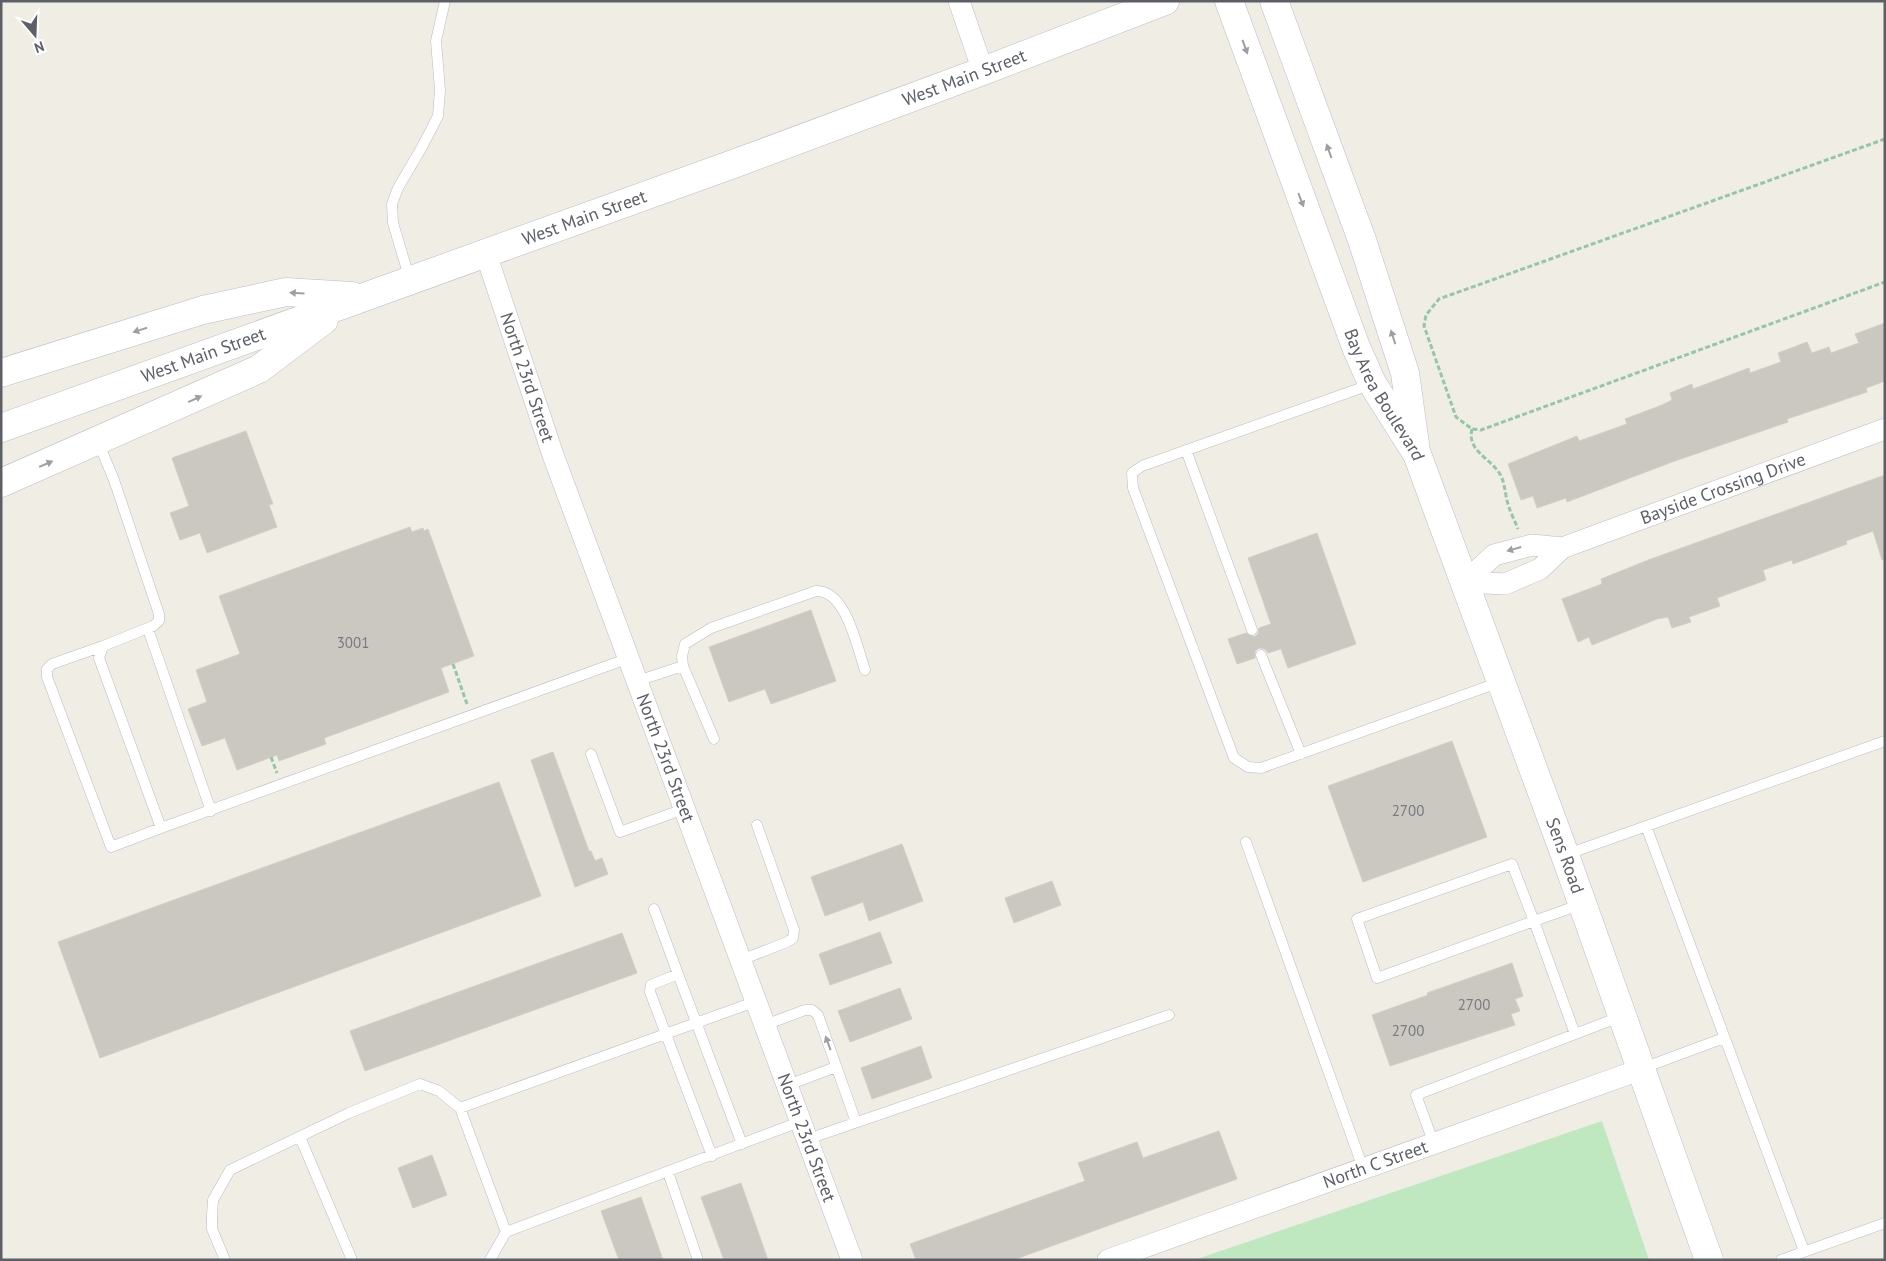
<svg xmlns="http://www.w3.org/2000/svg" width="1886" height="1261" font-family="'PT Sans',sans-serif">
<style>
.green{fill:#bfe8c0}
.building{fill:#cac8c1;stroke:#d5cfc2}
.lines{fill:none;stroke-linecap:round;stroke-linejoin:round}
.service-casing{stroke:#b9bcc1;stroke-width:11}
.minor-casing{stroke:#b9bcc1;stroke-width:22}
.secondary-casing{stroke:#babdc3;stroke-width:29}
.path{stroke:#96c7a5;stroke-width:3;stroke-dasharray:5 2.5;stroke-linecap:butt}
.service{stroke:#fff;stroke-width:10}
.minor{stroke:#fff;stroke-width:21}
.secondary{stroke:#fff;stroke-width:28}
.oneway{fill:#9da0a3}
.labels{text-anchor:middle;stroke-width:4;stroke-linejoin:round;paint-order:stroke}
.number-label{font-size:15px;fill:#787a7d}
.street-label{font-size:18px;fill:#5c6066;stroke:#fff}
</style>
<rect width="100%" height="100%" fill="#efede4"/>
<path class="green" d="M1602,1121L1649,1260H1194Z"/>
<path class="building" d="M1885,323V381L1866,388L1867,392L1787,419L1788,422L1672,462L1567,502L1566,498L1537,508L1533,496L1521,500L1508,464L1577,436L1579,441L1627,424L1625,419L1662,405L1672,400L1670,393L1692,384L1693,389L1749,368L1750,373L1781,362L1778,353L1807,342L1812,353L1829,347L1831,353L1859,343L1855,334Z
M246,431L273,504L269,505L277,527L207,553L200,533L180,540L170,513L189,506L172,458Z
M1885,475V559L1882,560L1873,531L1846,541L1847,544L1793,564L1792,560L1763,570L1766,580L1717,598L1720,606L1689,617L1691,622L1672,628L1668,617L1657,619L1592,645L1589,637L1578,642L1562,599L1602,584L1601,579L1651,559Z
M410,527L412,532L423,528L424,531L428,529L474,656L441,668L449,692L324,738L326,744L279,761L277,755L237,770L225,738L202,746L188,709L207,702L196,670L240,654L219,596Z
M1317,533L1356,644L1288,668L1281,649L1268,653L1265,649L1259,648L1255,651V658L1237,664L1228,639L1246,633L1254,637L1258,634L1259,628L1271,624L1248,558Z
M811,610L836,681L771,704L765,689L729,702L709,647Z
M1452,741L1487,837L1363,882L1328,786Z
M553,752L589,851H591L595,861L602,858L608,874L575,887L531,760Z
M499,782L541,896L100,1058L58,942Z
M902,844L923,901L869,921L863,902L825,916L811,877Z
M1052,881L1061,905L1014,923L1005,898Z
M880,932L892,963L830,985L819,954Z
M622,933L637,973L365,1071L350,1031Z
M1512,963L1523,996L1515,999L1520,1011L1511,1014L1515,1025L1390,1066L1372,1015L1428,995L1427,993Z
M900,988L912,1019L850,1042L838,1011Z
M921,1046L932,1078L872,1099L861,1068Z
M1219,1131L1237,1179L1013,1260H916L910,1244L1085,1181L1078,1163L1137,1142L1143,1158Z
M432,1155L447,1195L413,1208L398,1168Z
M741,1183L768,1260H724L701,1197Z
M641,1197L663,1260H619L601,1211Z"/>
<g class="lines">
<g class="service-casing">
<path id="service" d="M410,280L393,223L392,204L398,188L422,147L438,116L440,90L436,41L445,1
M1372,384L1142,466L1132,473L1133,488L1234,758L1248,767L1261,768L1500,682
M98,442L114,480L159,614V621L153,626L103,646L99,658L161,828L629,658
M1186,450L1252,630
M148,629L211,811
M103,646L52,664L47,669V677L111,847L161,828
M1261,655L1301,754
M637,681L683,666
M714,739L683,666L682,656L685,644L711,628L816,591C846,590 857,647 865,670
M591,754L620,832L684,809
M1646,826L1804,1251
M1246,842L1363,1168
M1565,855L1885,741
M1512,864L1534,921L1377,978L1357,919Z
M654,909L678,974L651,985L650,992L712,1156
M741,960L787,942L793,938L794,930L757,825
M678,974L742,1144
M765,1025L805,1010H812L818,1015L856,1122
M1575,1034L1534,921L1582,904
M1643,1068L1724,1038
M788,1085L836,1067
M460,1108L506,1232L802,1121
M300,1137L352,1260
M808,1139L1169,1015
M1434,1144L1416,1095L1622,1016
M668,1172L698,1260
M225,1260L212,1229V1215L213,1200L230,1170L349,1113L420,1084L439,1091L460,1108L757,1001
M490,1260L506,1232
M1781,1260L1885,1223"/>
</g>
<g class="minor-casing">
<g id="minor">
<path d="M959,1L983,71"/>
<path id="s1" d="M486,254L553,455L852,1260"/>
<path id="s2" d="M1465,582L1505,584L1540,569L1562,548L1885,429"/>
<path d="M1465,582L1494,555L1532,545L1562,548"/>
<path id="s3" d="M1108,1260L1642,1069"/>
</g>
</g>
<g class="secondary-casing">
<g id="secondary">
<path id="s4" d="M1229,1L1356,347L1372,383L1417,454L1565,855L1709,1260"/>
<path d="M1274,1L1362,240L1405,373L1415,444"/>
<path d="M1,373L203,310L286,292L352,296"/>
<path id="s5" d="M1,428L736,163L983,71L1165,1"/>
<path d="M1,483L259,369L324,320"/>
</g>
</g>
<path class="path" d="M1885,139L1439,299L1426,315L1424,326L1456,417L1472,429L1481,430L1885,282
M1472,429C1467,449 1486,456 1497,470C1506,480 1504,494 1509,507C1511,514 1515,521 1518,529
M453,664L467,704
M271,757L277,773"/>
<use href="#service" class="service"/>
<use href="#minor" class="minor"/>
<use href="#secondary" class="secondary"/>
</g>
<defs><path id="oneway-solid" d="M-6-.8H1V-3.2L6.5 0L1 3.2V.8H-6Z" transform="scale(1.25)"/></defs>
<g class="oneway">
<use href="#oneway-solid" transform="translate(1245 47) rotate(70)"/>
<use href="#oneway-solid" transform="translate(1329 151) rotate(-110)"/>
<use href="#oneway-solid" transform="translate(1301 200) rotate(69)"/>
<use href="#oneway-solid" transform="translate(297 293) rotate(-176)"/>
<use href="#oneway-solid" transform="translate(140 330) rotate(162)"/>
<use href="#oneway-solid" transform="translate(1393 337) rotate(-108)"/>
<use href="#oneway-solid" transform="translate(195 399) rotate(-25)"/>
<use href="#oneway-solid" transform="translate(46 464) rotate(-23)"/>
<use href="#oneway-solid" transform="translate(1514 549) rotate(164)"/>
<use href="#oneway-solid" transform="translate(828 1043) rotate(-110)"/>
</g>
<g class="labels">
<g class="number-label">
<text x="353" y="648">3001</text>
<text x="1408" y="816">2700</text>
<text x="1474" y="1010">2700</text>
<text x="1408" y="1036">2700</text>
</g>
<g class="street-label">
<text dy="6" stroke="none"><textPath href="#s5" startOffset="1025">West Main Street</textPath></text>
<text dy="6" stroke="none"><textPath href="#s5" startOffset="620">West Main Street</textPath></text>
<text dy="6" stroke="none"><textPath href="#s5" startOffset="215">West Main Street</textPath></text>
<text dy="6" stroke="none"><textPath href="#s1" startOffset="130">North 23rd Street</textPath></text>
<text dy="6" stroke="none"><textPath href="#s4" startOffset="424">Bay Area Boulevard</textPath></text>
<text dy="6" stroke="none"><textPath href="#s2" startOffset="280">Bayside Crossing Drive</textPath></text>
<text dy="6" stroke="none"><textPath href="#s1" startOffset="535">North 23rd Street</textPath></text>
<text dy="6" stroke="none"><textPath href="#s4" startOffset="920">Sens Road</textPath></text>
<text dy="6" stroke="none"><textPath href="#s1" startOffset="940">North 23rd Street</textPath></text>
<text dy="6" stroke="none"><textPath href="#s3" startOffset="284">North C Street</textPath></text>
</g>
</g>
<rect width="1886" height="1261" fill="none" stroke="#5c6066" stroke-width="5"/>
<g transform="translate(35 35) rotate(161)" stroke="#ffffff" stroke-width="4" paint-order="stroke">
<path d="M0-4L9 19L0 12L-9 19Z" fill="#5c6066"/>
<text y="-8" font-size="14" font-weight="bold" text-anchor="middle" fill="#5c6066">N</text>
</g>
</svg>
